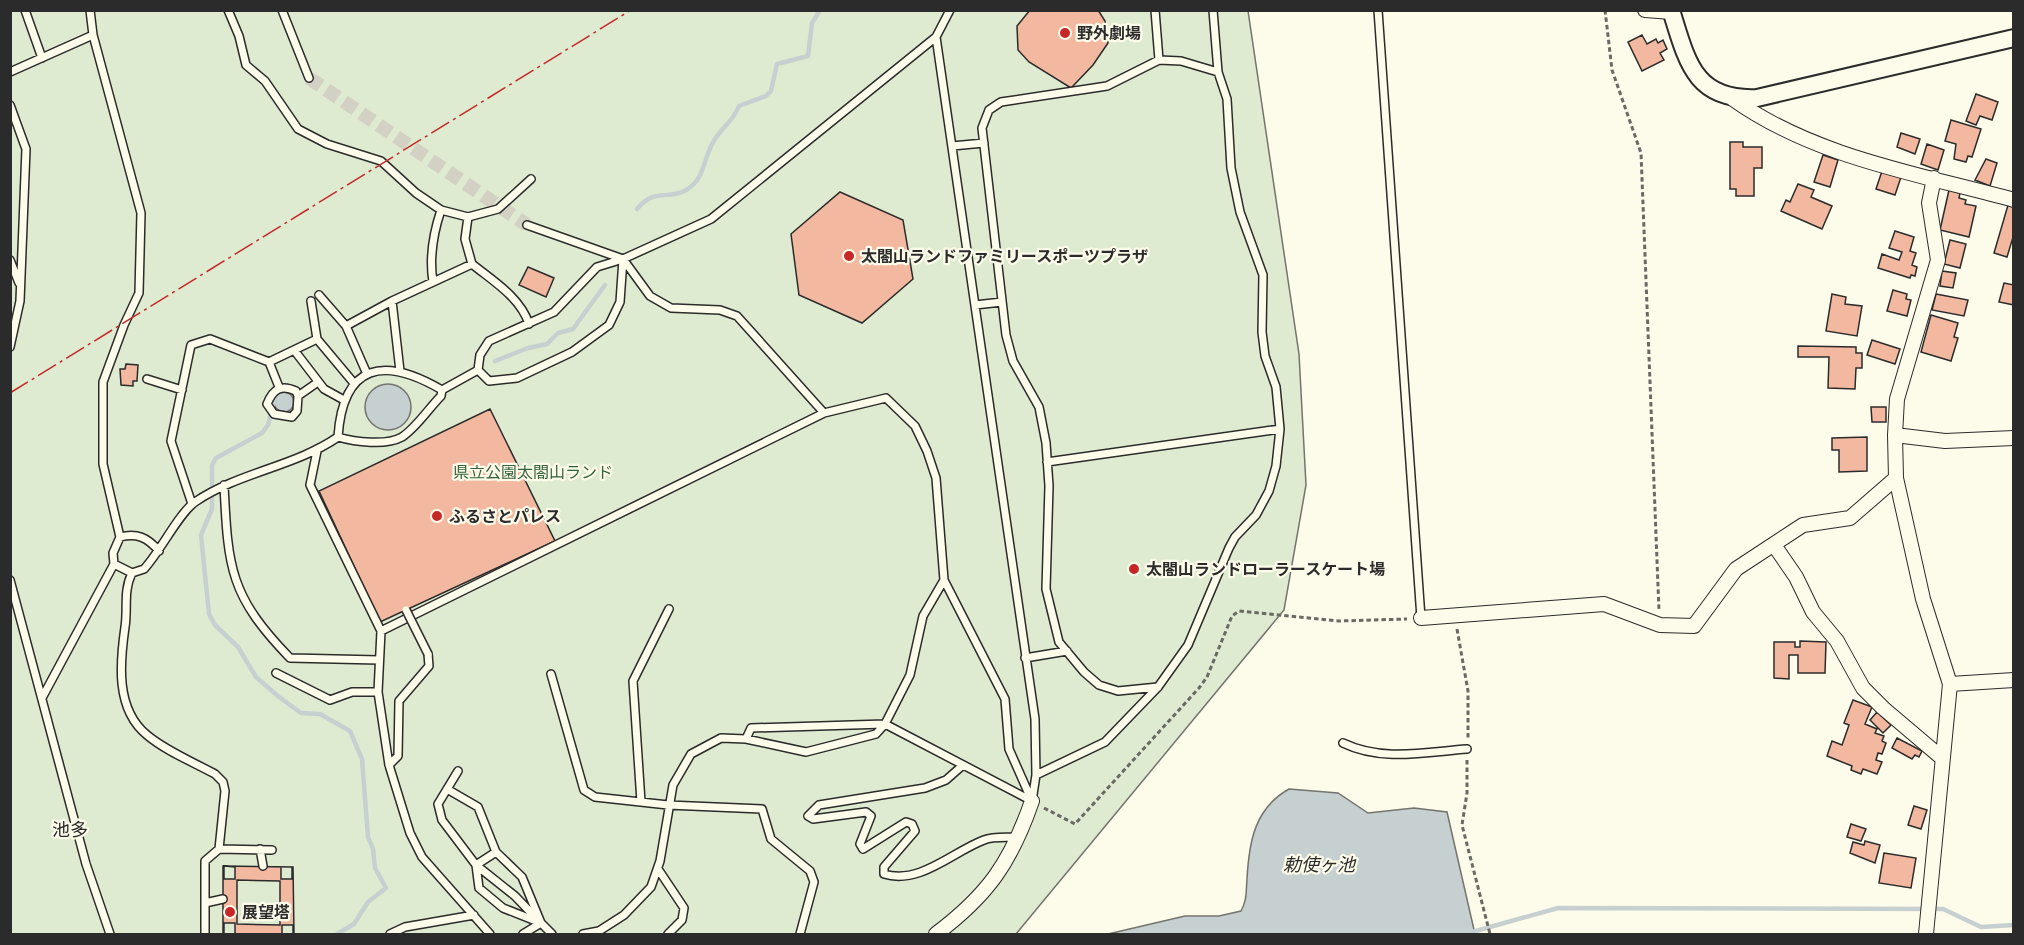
<svg xmlns="http://www.w3.org/2000/svg" width="2024" height="945" font-family="Lato,'Noto Sans JP',sans-serif">
<style>
.green{fill:#deebd1;stroke:#74746e;stroke-width:1.5}
.water{fill:#c7d0d0;stroke:#74746e;stroke-width:1.5}
.lines{fill:none;stroke-linecap:round;stroke-linejoin:round}
.stream{stroke:#c7d0d0;stroke-width:4.5}
.building{fill:#f2b8a0;stroke:#2b2b2b;stroke-width:1.5;fill-rule:evenodd}
.minor-tunnel{stroke:#d3d1c4;stroke-width:14;stroke-dasharray:14 7;stroke-linecap:butt}
.service-casing{stroke:#2b2b2b;stroke-width:10}
.minor-casing{stroke:#2b2b2b;stroke-width:16}
.tertiary-casing{stroke:#2b2b2b;stroke-width:20}
.path{stroke:#6a6964;stroke-width:3;stroke-dasharray:4.5 3;stroke-linecap:butt}
.service{stroke:#fdfbea;stroke-width:7}
.minor{stroke:#fdfbea;stroke-width:14}
.tertiary{stroke:#fdfbea;stroke-width:16}
.service-bridge-casing{stroke:#2b2b2b;stroke-width:10;stroke-linecap:butt}
.service-bridge{stroke:#fdfbea;stroke-width:7}
.power{stroke:#c62828;stroke-width:1.5;stroke-dasharray:21 4.5 3 4.5;stroke-linecap:butt}
.poi-dot{fill:#c62828;stroke:#fdfbea;stroke-width:2}
.labels{text-anchor:middle;stroke-width:4.5;stroke-linejoin:round;paint-order:stroke}
.poi-label{font-size:16px;font-weight:bold;fill:#2b2b2b;stroke:#fdfbea;text-anchor:start}
.park-label{font-size:16px;fill:#34623c;stroke:#fdfbea}
.neighbourhood-label{font-size:18px;fill:#2b2b2b;stroke:#fdfbea}
.water-label{font-size:18px;font-style:italic;fill:#2b2b2b;stroke:#fdfbea}
</style>
<rect width="100%" height="100%" fill="#fdfbea"/>
<path class="green" d="M10,11H1248L1299,354L1306,485L1284,610L1016,934H11Z"/>
<path class="water" d="M365 407a23 23 0 1 1 46 0a23 23 0 1 1-46 0Z
M274 402a10 10 0 1 1 20 0a10 10 0 1 1-20 0Z
M1289,789L1338,793L1368,813L1414,808L1447,812L1475,934H1108L1185,916H1219L1241,911C1247,900 1246,892 1247,879C1249,841 1255,808 1289,789Z"/>
<g class="lines">
<path class="stream" d="M637,209C655,187 667,201 686,190C706,179 703,156 715,139C723,127 733,121 739,106L766,96L771,91L777,64L808,56L812,23L820,10
M495,361L528,348L547,344L558,333L573,329L605,285
M275,397L268,425L262,433L216,458L212,465V509L201,535L209,614L215,625L238,647L256,677L279,697L301,713L320,714L350,731L362,759L368,837L373,849L375,868L386,888L368,902L354,924L337,934
M1465,934L1558,908L1943,909L1981,927L2014,925"/>
</g>
<path class="building" d="M1098,10L1105,21L1108,43L1093,65L1071,88L1029,62L1018,50L1017,26L1030,10Z
M1642,35L1647,44L1656,39L1658,43L1663,40L1667,49L1660,53L1664,60L1642,71L1628,42Z
M1976,94L1998,102L1992,120L1980,116L1976,125L1966,121Z
M1951,120L1981,129L1972,157L1968,156L1966,162L1954,159L1956,144L1945,141Z
M1901,133L1920,139L1915,154L1897,147Z
M1730,142H1743V147H1762V168H1754V196H1736V189H1730Z
M1927,144L1944,150L1938,170L1921,164Z
M1823,155L1838,160L1830,187L1814,182Z
M1986,159L1997,163L1990,186L1975,180Z
M1882,171L1901,177L1895,195L1876,189Z
M1798,184L1814,190L1811,197L1832,206L1822,229L1781,211L1786,200L1790,202Z
M1949,190L1960,193L1959,198L1966,200L1965,204L1976,206L1969,237L1940,230Z
M840,192L903,220L913,279L862,323L799,295L791,234Z
M2008,205L2014,206V234L2007,257L1994,253Z
M1895,231L1914,237L1910,251L1916,253L1912,265L1917,267L1915,276L1911,275L1910,278L1878,268L1882,254L1899,260L1902,252L1889,248Z
M1950,240L1966,244L1960,268L1944,264Z
M528,267L554,278L546,297L519,285Z
M1942,271L1956,273L1953,288L1940,286Z
M2004,283L2014,285V305L1999,302Z
M1893,290L1907,294L1906,299L1911,300L1907,316L1887,311Z
M1832,294L1846,297L1845,304L1862,306L1857,336L1826,331Z
M1936,294L1968,300L1964,316L1932,310Z
M1931,315L1958,323L1954,337L1958,338L1951,361L1921,352Z
M1872,340L1900,349L1895,364L1867,355Z
M1798,346L1856,347V353H1862V368H1856L1855,389L1828,388L1829,357H1798Z
M126,364L138,365L137,381H133V386L121,385L120,369H125Z
M1871,407H1886V422H1872Z
M490,409L555,541L380,622L319,491Z
M1867,437V471L1839,472V450H1832V438Z
M1800,641L1826,642L1825,673H1798V655H1789V679L1774,678V642H1795V647H1800Z
M1853,700L1872,707L1865,724L1877,729L1875,733L1884,736L1882,741L1886,743L1882,754L1878,753L1876,760L1882,762L1877,774L1863,769L1861,774L1851,770L1852,766L1827,756L1832,741L1842,745L1849,725L1844,723Z
M1877,712L1891,725L1883,733L1870,720Z
M1897,738L1922,751L1919,757L1915,755L1912,759L1892,748Z
M1914,806L1927,810L1921,829L1908,825Z
M1851,824L1866,829L1861,841L1847,837Z
M1865,841L1880,845L1875,863L1850,853L1853,842L1864,845Z
M1884,853L1916,858L1911,888L1879,883Z
M223,866L293,867L294,934H223ZM237,880L280,881V925L237,924Z
M224,866L235,867V879H224Z
M281,867H292V879H281Z
M224,923H235V934H224Z
M282,925H293V934H282Z"/>
<g class="lines">
<path class="minor-tunnel" d="M309,78L527,225"/>
<g class="service-casing">
<path id="service" d="M25,10L42,58
M228,10L239,36L246,65L265,81L298,129L327,144L381,161L416,193L441,210C433,234 429,257 433,282
M282,10L309,78
M1155,10L1159,60
M1378,10L1421,618
M93,35L141,213L139,293L124,325L103,382V464L120,537L113,553L114,564
M936,37L1035,719L1036,775L1032,801
M10,72L93,35L90,10
M10,105L26,149L20,301L10,347
M952,146L984,143
M441,210L468,217L465,239L472,264
M468,217L498,209L531,179
M527,225L623,259L650,296L671,308L720,310L737,316L824,413L886,398L915,426L927,451L936,478L944,580L1005,699L1009,749L1032,801
M10,260L19,283
M319,295L346,326L367,374
M311,301L317,339
M975,305L1002,302
M346,326L392,301
M294,350L324,389L344,400
M269,362L279,387
M478,370L489,381L517,378L572,352L609,325L620,302L623,259
M400,371L392,301L472,264C493,281 520,297 529,324
M147,379L182,390
M298,396L296,391C281,384 273,389 267,404L274,414L292,417L297,411L298,396L318,382
M338,437C355,442 386,446 402,437C416,428 429,408 441,396L442,390
M317,451L310,485L381,631L378,692L389,765L410,833L422,857L490,934
M1047,462L1280,429
M224,485C228,569 230,596 290,658L379,660
M192,504L171,441L191,345L210,339L269,362L317,339L353,382
M120,537C137,533 147,537 159,551
M132,573C123,591 128,608 125,627C120,662 115,709 147,735C166,751 193,762 215,774L223,782L225,791L219,849L205,861V934
M10,580L86,864L110,934
M381,631L824,413
M1025,658L1067,651
M276,673L330,700L352,692H378
M551,674L584,790L595,797L668,805L762,809L771,839L810,871L814,882L800,934
M1158,687L1118,691L1099,685L1084,672L1059,642L1046,589L1049,486L1046,443L1039,407L1013,361L1006,335L982,128L989,110L1001,102L1107,86L1159,60L1181,61L1218,72
M42,698L114,564L132,573L144,569C160,552 179,513 195,502C239,472 294,467 338,437C343,363 384,356 442,390L478,370L480,355L489,341L554,312L597,267L623,259L711,219L936,37L950,10
M746,739L751,728L885,724L1032,801
M1343,743C1382,762 1426,752 1467,749
M389,765L398,756L399,701L429,666L428,654
M963,765L946,780L925,788L819,805L808,816L813,819L866,812L871,816L860,844L863,849L906,822L912,824L915,831L884,867V874C920,885 952,852 984,840C994,836 1007,838 1018,837
M1036,775L1105,742L1158,687L1188,645L1229,548L1235,537L1256,515L1269,491L1276,466L1280,429L1276,387L1265,356L1262,332L1263,275L1240,212L1231,168L1227,99L1218,72L1213,10
M447,789L478,807L496,852L522,877L541,923L503,908L479,888L476,865L442,820L438,804L458,771
M641,802L633,681L669,609
M219,849L272,850
M260,849L263,866
M496,852L476,865L515,896L537,919
M658,869L684,908L682,920L668,934
M205,903L223,899
M390,934L405,927L474,915
M523,934L541,923L552,934
M583,934L599,931L624,915L651,887L660,861L673,785L691,754L721,738L746,739L806,752L876,734L885,724L910,675L923,616L944,580"/>
</g>
<g class="minor-casing">
<path id="minor" d="M1645,10L1672,12
M1733,99C1814,157 1919,174 2014,200
M1895,435L1945,441L2014,438
M1774,545L1796,577L1813,612L1837,641L1863,688L1883,708L1942,758
M1421,618L1604,604L1660,625L1694,626L1736,569L1803,525L1850,518L1896,478
M1950,684L2014,680
M936,934C988,895 1011,862 1032,801
M1926,934L1950,684L1923,599L1896,478L1895,435L1897,399L1938,260L1929,203L1934,178"/>
</g>
<g class="tertiary-casing">
<path id="tertiary" d="M1671,10C1687,61 1694,101 1757,98L2014,38"/>
</g>
<path class="path" d="M1605,10L1612,70L1641,153L1659,611
M1457,629L1468,691V739
M1467,760V793L1462,825L1490,934
M1044,808L1075,824L1199,688L1207,677L1232,616L1239,611L1339,621L1407,619"/>
<use href="#service" class="service"/>
<use href="#minor" class="minor"/>
<use href="#tertiary" class="tertiary"/>
<g class="service-bridge-casing">
<path id="service-bridge" d="M406,610L428,654"/>
</g>
<use href="#service-bridge" class="service-bridge"/>
<path class="power" d="M10,393L631,10"/>
</g>
<g class="poi-dot">
<circle cx="1065" cy="33" r="6"/>
<circle cx="849" cy="256" r="6"/>
<circle cx="437" cy="516" r="6"/>
<circle cx="1134" cy="569" r="6"/>
<circle cx="230" cy="912" r="6"/>
</g>
<g class="labels">
<g class="poi-label">
<text x="1077" y="39">野外劇場</text>
<text x="861" y="262">太閤山ランドファミリースポーツプラザ</text>
<text x="449" y="522">ふるさとパレス</text>
<text x="1146" y="575">太閤山ランドローラースケート場</text>
<text x="242" y="918">展望塔</text>
</g>
<g class="park-label">
<text x="533" y="478">県立公園太閤山ランド</text>
</g>
<g class="neighbourhood-label">
<text x="70" y="836">池多</text>
</g>
<g class="water-label">
<text x="1319" y="871">勅使ヶ池</text>
</g>
</g>
<rect width="2024" height="945" fill="none" stroke="#2b2b2b" stroke-width="24"/>
</svg>
